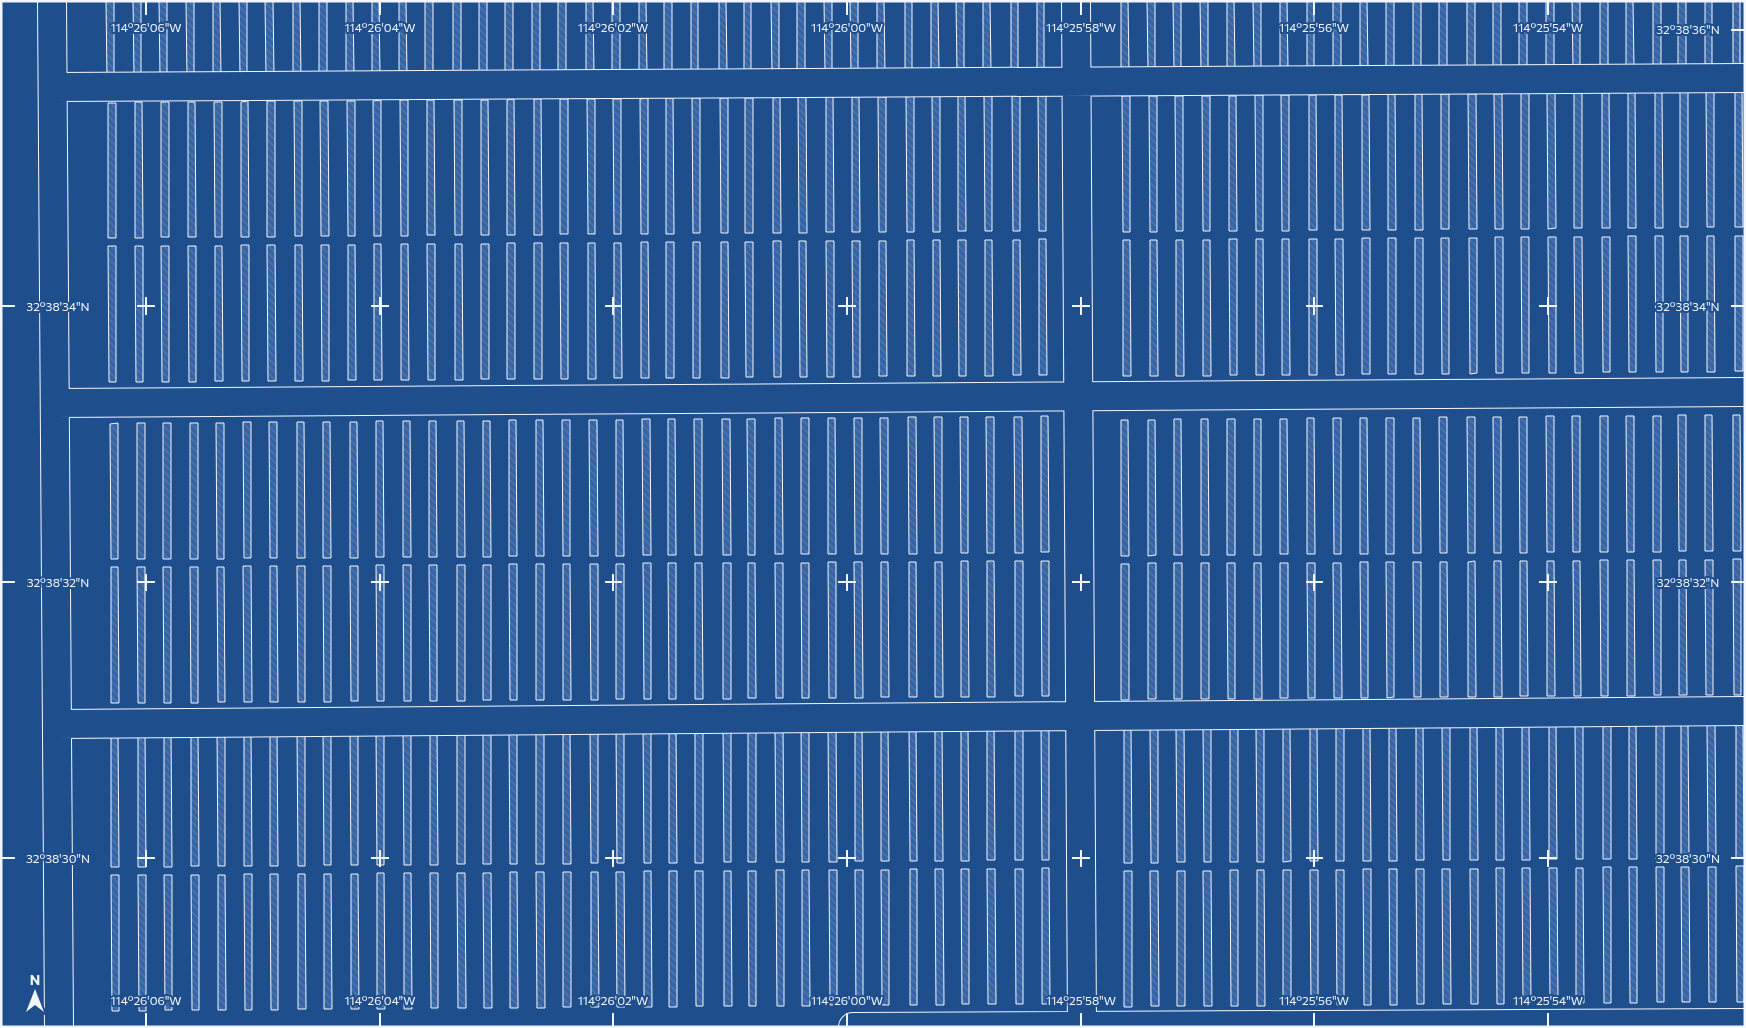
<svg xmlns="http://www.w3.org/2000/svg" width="1746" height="1028" font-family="Commissioner,sans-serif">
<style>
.building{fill:url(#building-back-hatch);stroke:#f2f6ff}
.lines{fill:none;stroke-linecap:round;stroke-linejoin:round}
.minor-casing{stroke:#f2f6ff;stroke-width:30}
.minor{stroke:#1f4e8c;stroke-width:28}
.ticks{fill:none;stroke:#f2f6ff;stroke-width:2}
.ticks-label{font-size:12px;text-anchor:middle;fill:#f2f6ff;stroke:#1f4e8c;stroke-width:4;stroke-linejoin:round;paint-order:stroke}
</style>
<defs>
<pattern id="building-back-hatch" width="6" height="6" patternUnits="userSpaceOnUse" patternTransform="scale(1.25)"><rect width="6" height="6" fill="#3563a3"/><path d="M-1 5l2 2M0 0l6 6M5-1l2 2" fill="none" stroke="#537ab1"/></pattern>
</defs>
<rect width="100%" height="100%" fill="#1f4e8c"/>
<path class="building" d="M106,1H114V77H107Z
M133,1H141V77H134Z
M159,1H167V77H160Z
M186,1H194V77H187Z
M213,1H220L221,76H213Z
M239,1H247V76H240Z
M265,1H273L274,76H266Z
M293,1H300L301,76H293Z
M319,1H327V76H319Z
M346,1H353L354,75H346Z
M372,1H379L380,75H372Z
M399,1H406L407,75H399Z
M425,1H433V75H425Z
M453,1H461V74L453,75Z
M479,1H487V74H479Z
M505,1H513V74H505Z
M532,1H540V74H532Z
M558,1H566V74H558Z
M586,1H593L594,73L586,74Z
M612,1H620V73H612Z
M639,1H646L647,73H639Z
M664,1H672V73H664Z
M691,1H698V73H691Z
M719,1H726L727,72L719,73Z
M744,1H751V72H744Z
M771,1H779V72H772Z
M797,1H805V72H797Z
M824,1H832V72H825Z
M850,1H858V71L851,72Z
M877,1H884L885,71H877Z
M905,1H912V71H905Z
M931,1H938L939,71H931Z
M956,1H964V71H957Z
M983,1H990L991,70L983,71Z
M1011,1H1018V70H1011Z
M1037,1H1044V70H1037Z
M1121,1H1128L1129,70H1121Z
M1147,1H1155V70H1148Z
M1173,1H1181V70H1174Z
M1200,1H1208V70H1201Z
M1227,1H1234L1235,69H1227Z
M1253,1H1261V69H1254Z
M1280,1H1287L1288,69H1280Z
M1307,1H1314V69H1307Z
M1333,1H1341V69H1333Z
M1360,1H1367L1368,68H1360Z
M1386,1H1394V68H1386Z
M1413,1H1421V68H1413Z
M1439,1H1447V68H1439Z
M1467,1H1475V67L1467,68Z
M1493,1H1501V67H1493Z
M1519,1H1527V67H1519Z
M1546,1H1554V67H1546Z
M1572,1H1580V67H1573Z
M1600,1H1608V66H1600Z
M1626,1H1633L1634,66H1626Z
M1653,1H1661V66H1653Z
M1678,1H1686V66H1678Z
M1705,1H1712V66H1705Z
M1733,1H1740V65H1733Z
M1635,92L1636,228H1628V93Z
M1655,92H1662L1663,228H1655Z
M1680,92H1688V227H1680Z
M1706,92H1714V227H1707Z
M1735,92H1742L1743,227H1735Z
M1521,93H1529V229H1521Z
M1547,93H1555L1556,228L1548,229Z
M1574,93H1582V228H1574Z
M1602,93H1609L1610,228H1602Z
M1388,94H1395L1396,230H1388Z
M1415,94H1422L1423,230H1415Z
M1441,94H1449V229H1441Z
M1468,94H1476L1477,229H1469Z
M1494,94H1502L1503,229H1495Z
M1038,95H1046V231H1039Z
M1255,95H1263V231H1256Z
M1281,95H1289V231H1282Z
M1309,95H1316L1317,230H1309Z
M1335,95H1342L1343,230H1335Z
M1362,95H1369L1370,230H1362Z
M914,96V232H907L906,97Z
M932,96H940V232H933Z
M958,96H965L966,231H958Z
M984,96H992V231H985Z
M1012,96H1020V231H1013Z
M1122,96H1130V232H1123Z
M1149,96H1157V232H1150Z
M1175,96H1183V231H1176Z
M1202,96H1210V231H1203Z
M1229,96H1236L1237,231H1229Z
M780,97L781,233H773V98Z
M798,97H806L807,233H799Z
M826,97H833L834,232H826Z
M852,97H859L860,232H852Z
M878,97H886V232H879Z
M648,98V234H641L640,99Z
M666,98H673L674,234H666Z
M692,98H700V233H693Z
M720,98H728V233H721Z
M745,98H753V233H745Z
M514,99L515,235H507V100Z
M534,99H541L542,235H534Z
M560,99H568V234H560Z
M587,99H595V234H588Z
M613,99H621V234H614Z
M381,100V236H374L373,101Z
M400,100H408V236H401Z
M427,100H434L435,235H427Z
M454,100H462V235H455Z
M481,100H488L489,235H481Z
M248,101L249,237H241V102Z
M267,101H275V237H267Z
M294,101H302V236H295Z
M320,101H328L329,236H321Z
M347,101H355V236H348Z
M135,102H142L143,238H135Z
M161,102H169V237H161Z
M188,102H195L196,237H188Z
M214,102H222V237H215Z
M108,103H116V238H108Z
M1628,236H1636V372H1629Z
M1655,236H1663V372H1656Z
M1680,236H1688V372H1681Z
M1707,236H1714L1715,372H1707Z
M1735,236H1743V371H1735Z
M1495,237H1503V373H1496Z
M1521,237H1529V373H1522Z
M1548,237H1556V373H1549Z
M1574,237H1582L1583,373H1575Z
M1602,237H1610V372H1603Z
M1362,238H1370V374H1362Z
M1388,238H1396V374H1388Z
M1415,238H1423V374H1415Z
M1441,238H1449V374H1442Z
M1469,238H1477V373L1470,374Z
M1039,239H1046L1047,375H1039Z
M1229,239H1237V375H1230Z
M1256,239H1263L1264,375H1256Z
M1282,239H1289L1290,375H1282Z
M1309,239H1317V375H1309Z
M1335,239H1343L1344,375H1336Z
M907,240H914L915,376H907Z
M933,240H940L941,376H933Z
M958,240H966V376H959Z
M985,240H992L993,376H985Z
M1013,240H1020L1021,375H1013Z
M1123,240H1130L1131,376H1123Z
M1150,240H1157L1158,376H1150Z
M1176,240H1183L1184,376H1176Z
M1203,240H1210L1211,376H1203Z
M773,241H781V377H774Z
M799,241H806L807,377H800Z
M826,241H834V377H827Z
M852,241H860V377H853Z
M879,241H886L887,376H879Z
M641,242H648L649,378H641Z
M666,242H674V378H666Z
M693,242H700V378H693Z
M721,242H728L729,378H721Z
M745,242H753V377H746Z
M507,243H515V379H507Z
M534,243H542V379H534Z
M560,243H568V379H561Z
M588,243H595L596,379H588Z
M614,243H621L622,378H614Z
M374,244H381L382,380H374Z
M401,244H408L409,380H401Z
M427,244H435V380H428Z
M455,244H462L463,380H455Z
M481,244H489V379H481Z
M241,245H249V381H242Z
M267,245H275L276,381H268Z
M295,245H302L303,381H295Z
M321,245H329V381H322Z
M348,245H355L356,380H348Z
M108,246H116V382H109Z
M135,246H143V382H136Z
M161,246H169V382H162Z
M188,246H196V382H189Z
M215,246H222L223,381H215Z
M1678,415H1686V551H1679Z
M1705,415H1712L1713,551H1705Z
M1733,415H1740L1741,551H1733Z
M1041,416H1048L1049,552H1041Z
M1546,416H1554V552H1547Z
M1572,416H1580V552H1573Z
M1600,416H1608V552H1600Z
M1626,416H1634V552H1627Z
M1653,416H1661V552H1653Z
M908,417H916L917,554H909Z
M934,417H942V553H935Z
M960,417H968V553H961Z
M986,417H994V553H987Z
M1014,417H1022L1023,553H1015Z
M1439,417H1447V553H1440Z
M1467,417H1475V553H1468Z
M1493,417H1501V553H1494Z
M1519,417H1527V553H1520Z
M775,418H782L783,554H775Z
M801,418H809V554H801Z
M828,418H835L836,554H828Z
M854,418H862V554H855Z
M880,418H888V554H881Z
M1307,418H1314L1315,554H1307Z
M1333,418H1341V554H1334Z
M1360,418H1367L1368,554H1360Z
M1386,418H1394V554H1386Z
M1413,418H1420L1421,553H1413Z
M642,419H650L651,555H643Z
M668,419H675L676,555H668Z
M694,419H702V555H695Z
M722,419H730L731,555H723Z
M747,419H755V555H748Z
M1174,419H1181L1182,555H1174Z
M1201,419H1208L1209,555H1201Z
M1227,419H1235V555H1227Z
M1254,419H1261V555H1254Z
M1280,419H1287L1288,554H1280Z
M509,420H516L517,556H509Z
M536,420H543L544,556H536Z
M562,420H570V556H563Z
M589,420H597L598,556H590Z
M616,420H623L624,556H616Z
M1121,420H1128L1129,556H1121Z
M1148,420H1155L1156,555L1148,556Z
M376,421H383L384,557H376Z
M403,421H410L411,557H403Z
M429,421H436L437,557H429Z
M457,421H464L465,557H457Z
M483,421H490L491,557H483Z
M243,422H251V558H244Z
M269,422H277V558H270Z
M297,422H304L305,558H297Z
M323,422H330L331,558H323Z
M350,422H357L358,558H350Z
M118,423V559H111L110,424Z
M137,423H145V559H137Z
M163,423H171V559H163Z
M190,423H198V559H190Z
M216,423H224V559H217Z
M1733,559H1741V695H1734Z
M1600,560H1608V696H1601Z
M1627,560H1634L1635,696H1627Z
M1653,560H1661V695H1654Z
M1679,560H1686L1687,695H1679Z
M1705,560H1713V695H1706Z
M961,561H968L969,697H961Z
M987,561H994L995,697H987Z
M1015,561H1023V696H1015Z
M1041,561H1049V696H1042Z
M1475,561L1476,697H1468V562Z
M1494,561H1501L1502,697H1494Z
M1520,561H1527L1528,696H1520Z
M1547,561H1554L1555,696H1547Z
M1573,561H1580L1581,696H1574Z
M828,562H836V698H829Z
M854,562H862L863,698H855Z
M881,562H888L889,697H881Z
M909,562H916L917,697H909Z
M935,562H942L943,697H935Z
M1360,562H1368V698H1361Z
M1386,562H1394V697L1387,698Z
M1413,562H1421V697H1414Z
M1440,562H1447L1448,697H1440Z
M643,563H651V699H644Z
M668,563H676V699H669Z
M695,563H702L703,699H695Z
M723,563H731V699H723Z
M748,563H755L756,698H748Z
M775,563H783V698H776Z
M801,563H809V698H802Z
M1148,563H1156V699H1148Z
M1174,563H1182V699H1174Z
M1201,563H1209V699H1201Z
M1227,563H1235V699H1228Z
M1254,563H1261L1262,699H1254Z
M1280,563H1288V698H1280Z
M1307,563H1315V698H1308Z
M1333,563H1341L1342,698H1334Z
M509,564H517V700H510Z
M536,564H544V700H536Z
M563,564H570L571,700H563Z
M590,564H598V700H591Z
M616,564H624V699H616Z
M1121,564H1129V700H1121Z
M376,565H384V701H377Z
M403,565H411V701H404Z
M429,565H437V701H430Z
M457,565H465V701H457Z
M483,565H491V700H483Z
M243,566H251L252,702H244Z
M270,566H277L278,702H270Z
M297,566H305V702H298Z
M323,566H331V702H324Z
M350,566H358V701H351Z
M111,567H118L119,703H111Z
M137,567H145V703H138Z
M163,567H171V703H164Z
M190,567H198V703H191Z
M217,567H224L225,702H218Z
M1629,723H1636L1637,859H1629Z
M1656,723H1664V859H1656Z
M1681,723H1688L1689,858H1681Z
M1707,723H1715L1716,858H1708Z
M1736,723H1743L1744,858H1736Z
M1496,724H1503L1504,860H1496Z
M1522,724H1529L1530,860H1522Z
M1549,724H1556L1557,859H1549Z
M1575,724H1583V859H1576Z
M1603,724H1611V859H1603Z
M935,725H942L943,861H935Z
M961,725H968L969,861H961Z
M987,725H994L995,860H987Z
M1015,725H1023V860H1015Z
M1041,725H1049V860H1042Z
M1370,725L1371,861H1363V726Z
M1389,725H1396L1397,861H1389Z
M1416,725H1423L1424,860H1416Z
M1442,725H1450V860H1443Z
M1470,725H1477L1478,860H1470Z
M801,726H809V862H802Z
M828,726H836L837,862H829Z
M855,726H862L863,861H855Z
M881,726H888L889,861H881Z
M909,726H916L917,861H910Z
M1256,726H1264V862H1257Z
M1283,726H1290L1291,861L1283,862Z
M1310,726H1317L1318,861H1310Z
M1336,726H1344V861H1336Z
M669,727H676L677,863H669Z
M695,727H703V863H695Z
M723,727H731V862H724Z
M748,727H756V862H748Z
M775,727H783L784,862H776Z
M1124,727H1131L1132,863H1124Z
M1150,727H1158V863H1151Z
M1176,727H1184L1185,862H1177Z
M1203,727H1211V862H1204Z
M1230,727H1238V862H1230Z
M536,728H544V864H536Z
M563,728H570L571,864H563Z
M590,728H598V863H591Z
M616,728H624V863H617Z
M643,728H651V863H644Z
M403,729H411V865H404Z
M430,729H437L438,865H430Z
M457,729H465V864H457Z
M483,729H491V864H483Z
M509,729H517V864H510Z
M270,730H277L278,866H270Z
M297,730H305V866H298Z
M323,730H331V865H324Z
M350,730H358V865H351Z
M376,730H384V865H377Z
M111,731H118L119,867H111Z
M138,731H145L146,867H138Z
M164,731H171L172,867H164Z
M191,731H198L199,866H191Z
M217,731H225V866H218Z
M244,731H251L252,866H244Z
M1736,866H1744V1002H1737Z
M1603,867H1611V1003H1604Z
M1629,867H1637V1003H1630Z
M1656,867H1664V1002H1657Z
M1681,867H1689L1690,1002H1682Z
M1708,867H1716V1002H1709Z
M1042,868H1049L1050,1004H1042Z
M1496,868H1504V1004H1497Z
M1522,868H1530L1531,1003H1523Z
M1549,868H1557L1558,1003H1550Z
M1576,868H1583L1584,1003H1576Z
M910,869H917V1005H910Z
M935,869H943L944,1005H936Z
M961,869H969V1004H962Z
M987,869H995L996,1004H988Z
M1015,869H1023V1004H1016Z
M1363,869H1371V1005H1364Z
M1389,869H1397V1005H1390Z
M1416,869H1424V1004H1417Z
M1442,869H1450L1451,1004H1443Z
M1470,869H1478V1004H1471Z
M776,870H784V1006H777Z
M802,870H809L810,1006H802Z
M829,870H837V1005H830Z
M855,870H863V1005H856Z
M881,870H889V1005H882Z
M1230,870H1238V1006H1231Z
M1257,870H1264L1265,1006H1257Z
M1283,870H1291V1005H1283Z
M1310,870H1318V1005H1311Z
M1336,870H1344V1005H1337Z
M644,871H651L652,1007H644Z
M669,871H677V1007H669Z
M695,871H703V1006H696Z
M724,871H731L732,1006H724Z
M748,871H756V1006H749Z
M1124,871H1132V1007H1124Z
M1150,871H1158L1159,1006H1151Z
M1177,871H1185V1006H1177Z
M1203,871H1211L1212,1006H1204Z
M510,872H517L518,1008H510Z
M536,872H544L545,1008H537Z
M563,872H571V1007H563Z
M591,872H598L599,1007H591Z
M616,872H624L625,1007H617Z
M377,873H384L385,1009H377Z
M404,873H411L412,1009H404Z
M430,873H438V1008H431Z
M457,873H465L466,1008H458Z
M483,873H491L492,1008H484Z
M244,874H252V1010H245Z
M270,874H278V1010H271Z
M298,874H305L306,1009H298Z
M324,874H331L332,1009H324Z
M351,874H358L359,1009H351Z
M111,875H119V1011H112Z
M138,875H146V1011H139Z
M164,875H172V1010H165Z
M191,875H199V1010H192Z
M218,875H225L226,1010H218Z"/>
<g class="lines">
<g class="minor-casing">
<path id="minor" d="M52,1L59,1027
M1076,1L1082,1027
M53,87L1745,78
M55,403L1745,392
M57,724L1745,711
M853,1027L1745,1023"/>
</g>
<use href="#minor" class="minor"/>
</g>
<path class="ticks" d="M146,2V15M380,2V15M613,2V15M847,2V15M1081,2V15M1314,2V15M1548,2V15M1731,30H1744M146,297V315M380,297V315M613,297V315M847,297V315M1081,297V315M1314,297V315M1548,297V315M2,306H15M137,306H155M371,306H389M605,306H622M838,306H856M1072,306H1090M1306,306H1323M1539,306H1557M1731,306H1744M146,574V591M380,574V591M613,574V591M847,574V591M1081,574V591M1314,574V591M1548,574V591M2,582H15M137,582H155M371,582H389M605,582H622M838,582H856M1072,582H1090M1306,582H1323M1539,582H1557M1731,582H1744M146,850V867M380,850V867M613,850V867M847,850V867M1081,850V867M1314,850V867M1548,850V867M2,858H15M137,858H155M371,858H389M605,858H622M838,858H856M1072,858H1090M1306,858H1323M1539,858H1557M1731,858H1744M146,1013V1026M380,1013V1026M613,1013V1026M847,1013V1026M1081,1013V1026M1314,1013V1026M1548,1013V1026"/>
<g class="ticks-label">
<text x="146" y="32">114°26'06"W</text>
<text x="380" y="32">114°26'04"W</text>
<text x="613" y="32">114°26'02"W</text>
<text x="847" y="32">114°26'00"W</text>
<text x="1081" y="32">114°25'58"W</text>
<text x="1314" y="32">114°25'56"W</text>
<text x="1548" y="32">114°25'54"W</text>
<text x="1688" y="34">32°38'36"N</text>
<text x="58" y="311">32°38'34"N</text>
<text x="1688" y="311">32°38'34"N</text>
<text x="58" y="587">32°38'32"N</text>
<text x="1688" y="587">32°38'32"N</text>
<text x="58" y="863">32°38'30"N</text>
<text x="1688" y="863">32°38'30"N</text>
<text x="146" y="1005">114°26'06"W</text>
<text x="380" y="1005">114°26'04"W</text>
<text x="613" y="1005">114°26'02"W</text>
<text x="847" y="1005">114°26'00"W</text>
<text x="1081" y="1005">114°25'58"W</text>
<text x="1314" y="1005">114°25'56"W</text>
<text x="1548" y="1005">114°25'54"W</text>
</g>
<rect width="1746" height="1028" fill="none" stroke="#f2f6ff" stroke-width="5"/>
<g transform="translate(35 993)" stroke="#1f4e8c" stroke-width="4" paint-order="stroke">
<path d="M0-4L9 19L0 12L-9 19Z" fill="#f2f6ff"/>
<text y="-8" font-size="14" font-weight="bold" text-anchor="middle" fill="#f2f6ff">N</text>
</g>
</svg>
